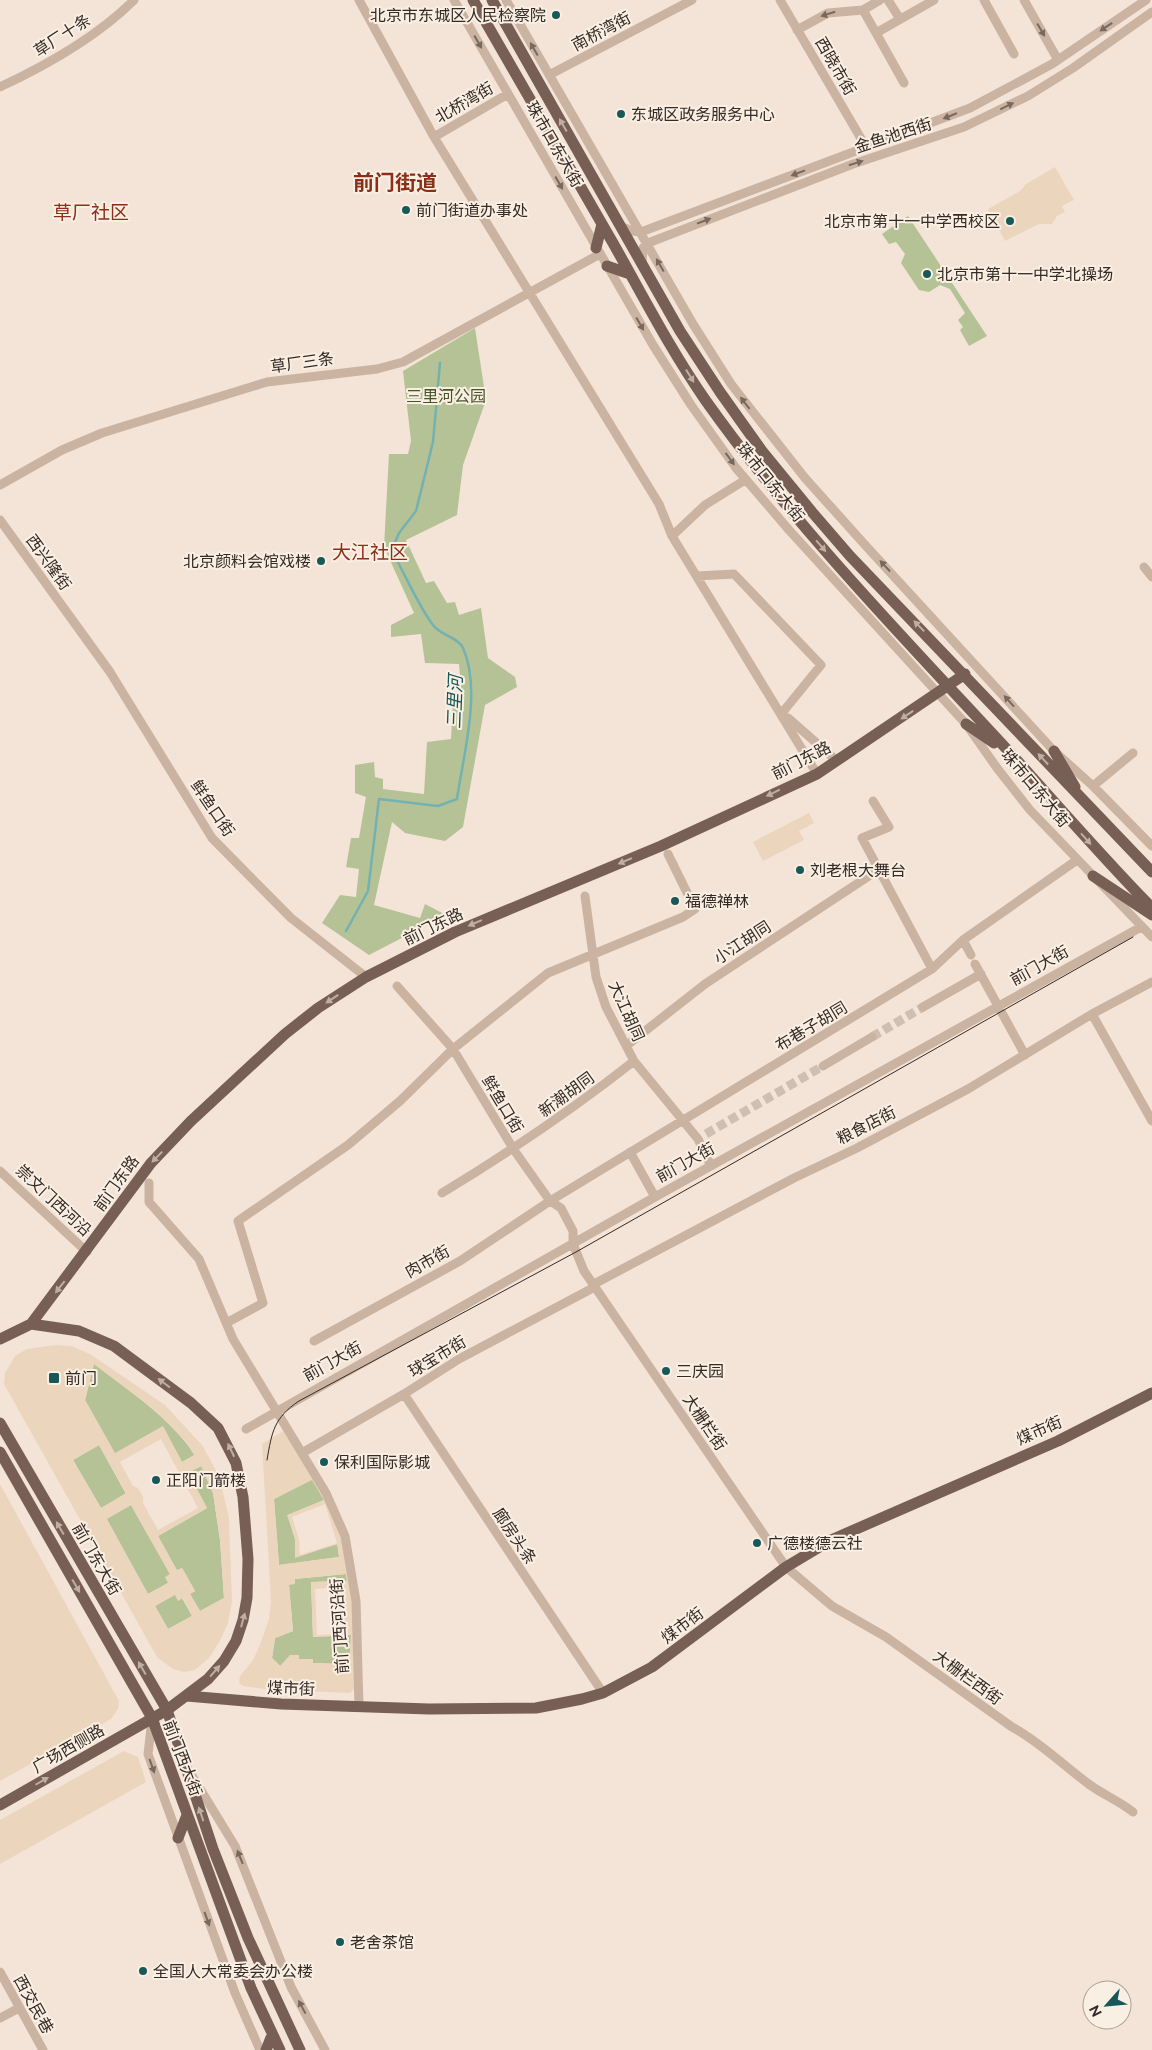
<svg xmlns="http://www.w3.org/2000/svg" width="1152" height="2050" font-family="Raleway,'Noto Sans SC',sans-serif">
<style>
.green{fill:#b5c296}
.plaza{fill:#ecd5bd;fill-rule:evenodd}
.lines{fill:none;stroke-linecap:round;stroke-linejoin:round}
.stream{stroke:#74b1b1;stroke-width:2.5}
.minor-tunnel{stroke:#cdbfb3;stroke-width:9;stroke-dasharray:9 4.5;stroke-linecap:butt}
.minor{stroke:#cbb3a2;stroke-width:9}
.major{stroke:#785f55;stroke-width:11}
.tram{stroke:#352a25;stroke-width:1}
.oneway{fill:#78685d}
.oneway2{fill:#c0aea3}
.poi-dot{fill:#185859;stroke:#faefe3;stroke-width:2}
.labels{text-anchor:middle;stroke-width:4;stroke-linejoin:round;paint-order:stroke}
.poi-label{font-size:16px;fill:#352a25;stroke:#faefe3;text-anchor:start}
.street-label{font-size:16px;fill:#352a25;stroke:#faefe3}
.park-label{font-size:16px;fill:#465527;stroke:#faefe3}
.water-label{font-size:18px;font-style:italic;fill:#185859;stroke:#faefe3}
.quarter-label{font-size:19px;fill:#8a2f19;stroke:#faefe3}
.district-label{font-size:21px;font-weight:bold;fill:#8a2f19;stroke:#faefe3}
</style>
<rect width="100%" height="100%" fill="#f3e4d7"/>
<path class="green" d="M908,216L987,336L969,346L960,330L963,327L958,320L965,313L950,289L940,285L929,292L919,290L901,263L905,254L896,242L889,244L882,234Z
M475,328L486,400L463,465L457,515L406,540L426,583L434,581L447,603L455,602L459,615L481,608L488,658L515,677L517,687L485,705L463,827L445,841L405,833L392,822L374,905L420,918L425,904L446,915L369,955L322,923L340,895L356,897L359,869L346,867L351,838H359L366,797L355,793V765L374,762L375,777L383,779V789L424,794L427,742L451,739L453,702L462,699L459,664L425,663L421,634L391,637V625L414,613L384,547L389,454H408L411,441L403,371Z
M94,1364C130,1391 169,1417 195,1455L182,1462L163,1427L115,1454L85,1400Z
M99,1445L126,1494L101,1508L73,1460Z
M201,1466L213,1493L220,1540L224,1598L200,1611L190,1594L195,1591L182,1568L177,1571L158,1536L207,1508L188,1473Z
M312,1479L324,1500L288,1515L295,1539V1557L338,1544L339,1557L279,1565L274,1499Z
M131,1505L170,1574L168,1583L148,1594L106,1519Z
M346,1574L347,1581L311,1582L313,1637L351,1635L350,1658H340L339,1664L313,1663L280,1666L272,1658L275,1638L293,1631L289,1585L294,1579Z
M175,1594L182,1598L192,1616L168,1629L155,1606Z"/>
<path class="plaza" d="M1055,167L1074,200L1062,206L1065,212L1057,216L1052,224H1039L1005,241L988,209L1020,191L1026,184Z
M809,813L814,823L799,831L804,840L763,861L753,842Z
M55,1345L71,1346L90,1354L165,1405L202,1445L219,1476L229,1518L232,1602L228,1623L220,1641L209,1658L195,1670L184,1672L173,1669L157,1657L4,1384L5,1373L15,1356L27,1349ZM94,1364L157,1412L186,1442L194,1455L182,1462L163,1426L115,1453L85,1400ZM161,1439L198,1508L158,1530L143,1503V1497L138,1488L133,1486L120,1462ZM99,1445L126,1493L101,1508L73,1460ZM201,1466L213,1493L220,1540L224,1598L200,1611L190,1594L195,1591L182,1568L177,1570L158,1536L207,1508L188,1473ZM131,1505L170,1574L165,1577L168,1583L148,1594L107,1519ZM175,1595L178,1601L183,1598L192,1616L168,1629L155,1606Z
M285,1430L322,1493L342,1536L353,1602L354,1689L350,1693L264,1689L243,1686L239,1683L240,1676L253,1660L260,1645L269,1619L271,1601L262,1444ZM312,1480L324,1500L287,1515L295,1539V1558L337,1544L339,1557L279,1565L274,1499ZM325,1504L337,1543L300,1555L299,1539L292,1517ZM346,1574L347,1581L311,1582L313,1637L351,1635L350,1658H339V1664L313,1663V1659H299V1655H290L280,1666L272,1658L275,1638L293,1631L289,1585L295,1584V1579ZM343,1587L345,1634L317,1635L315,1589Z
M0,1484L119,1701L118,1709L111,1719L0,1781Z
M124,1751L138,1757L146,1782L0,1864V1820Z"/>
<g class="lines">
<path class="stream" d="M346,931L368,891L379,799L438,806L457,799C463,756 482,690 463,648C459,638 440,635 433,625C419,607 406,576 394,555L393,547L399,533L416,511L433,442L440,363"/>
<path class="minor-tunnel" d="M872,1037L923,1007
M706,1134L823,1066"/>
<path class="minor" d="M359,0L434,137L659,504L672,536L817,774
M454,0L653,345L691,405L736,468L789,530L966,724L997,768L1030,810L1152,937
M506,0L693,324L731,384L805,478L866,546L1054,751L1093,786L1152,846
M780,0L866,147
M880,0L863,10L876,33L934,0
M888,0L900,19
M984,0L1014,54
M1024,0L1058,60
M797,30L828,13L863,10
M876,33L904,83
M549,75L692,0
M0,87C47,65 97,37 134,0
M434,137L508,94
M620,226L632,231L641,232L970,108L1052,64L1146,0
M642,264L643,248L648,243L853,164L964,127L1028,96L1073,68L1152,12
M0,485L62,450L102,433L267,382L377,369L403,362L600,254
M0,520L110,672L212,838L291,918L366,977
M672,536L705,505L745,480
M1144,567L1152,577
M697,576L734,574L821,665L782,713
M788,718L837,761
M1093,786L1133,753
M873,801L889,827L862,838L932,969
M585,896L596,977L606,1007L634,1061L698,1139L711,1166
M963,940L971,955
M975,964L1025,1055
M397,986L453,1049L514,1150L550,1201L561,1208L573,1231V1244L584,1271L786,1567L832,1606L886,1637L1012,1727C1040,1742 1064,1766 1090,1785C1104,1795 1119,1801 1133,1812
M923,1007L981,974
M1092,1014L1152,1121
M626,1046L705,984L878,870
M823,1066L872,1037
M630,1152L655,1197
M0,1171L87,1252
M149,1183V1202L199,1259L233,1339L326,1493L345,1536L356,1601L359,1707
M442,1193C511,1151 571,1111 634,1061
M228,1322L263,1303L238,1221L348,1145L400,1101L453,1049L548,973L683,917L695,909L668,854
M314,1341L460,1261L550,1201L932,969L963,940L1077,860
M404,1394L603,1693
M246,1429L655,1197L1141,927
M302,1453L404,1394L459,1359L591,1289L594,1284L794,1178L857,1148L968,1089L1092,1014L1152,982
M152,1719L148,1754L235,1993L260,2050
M191,1774L235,1846L291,1987L325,2050
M0,1972L43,2050
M0,2018L19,2008"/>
<path class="major" d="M473,0C520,81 567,162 613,243C643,296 671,351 706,401C797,529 907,641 1013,756C1059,807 1104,859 1152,908
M492,0L680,331L720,392L762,451L812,512L850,556L1152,872
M596,248L602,224
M607,266L630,274
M966,724L994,743
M1054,751L1075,787
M1093,876L1152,915
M0,1339L31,1324L151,1163L191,1121L285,1034L318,1008L366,977L455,932L661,846L817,774L965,674
M0,1423L167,1710L213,1849L248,1938L300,2050
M0,1452L152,1718L251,1988L280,2050
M187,1696L281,1704L429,1709L536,1708L582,1699L603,1693L652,1667L786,1567L831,1540L1058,1441L1152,1393
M0,1805L167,1710L208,1679L224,1661L236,1641L243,1620L247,1598L248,1559L243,1497L236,1463L218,1428L191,1403L114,1346L79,1331L31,1324
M178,1838L187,1815
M266,2050L272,2035"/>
<path class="tram" d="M267,1460C272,1431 274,1418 299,1401L576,1252L1133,937"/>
</g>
<defs><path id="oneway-solid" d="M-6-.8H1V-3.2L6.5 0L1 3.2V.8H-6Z" transform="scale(1.25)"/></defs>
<g class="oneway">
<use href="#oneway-solid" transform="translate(828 14) rotate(163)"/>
<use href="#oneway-solid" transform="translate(1106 27) rotate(146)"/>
<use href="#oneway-solid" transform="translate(1041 30) rotate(60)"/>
<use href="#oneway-solid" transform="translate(478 42) rotate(60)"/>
<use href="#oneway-solid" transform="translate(534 49) rotate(-120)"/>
<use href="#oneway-solid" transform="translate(1007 106) rotate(-26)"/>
<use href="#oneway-solid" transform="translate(950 116) rotate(158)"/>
<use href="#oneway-solid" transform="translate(856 163) rotate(-17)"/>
<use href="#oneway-solid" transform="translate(798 173) rotate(159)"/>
<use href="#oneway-solid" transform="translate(559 183) rotate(60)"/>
<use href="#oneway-solid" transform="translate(704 221) rotate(-21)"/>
<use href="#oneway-solid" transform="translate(660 265) rotate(-120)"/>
<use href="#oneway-solid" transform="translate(640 324) rotate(60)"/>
<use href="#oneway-solid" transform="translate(745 403) rotate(-128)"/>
<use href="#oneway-solid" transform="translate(730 459) rotate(54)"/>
<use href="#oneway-solid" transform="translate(885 566) rotate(-133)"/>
<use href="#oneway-solid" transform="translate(1009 701) rotate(-132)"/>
<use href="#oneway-solid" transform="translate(152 1766) rotate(70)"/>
<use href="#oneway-solid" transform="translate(240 1857) rotate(-112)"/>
<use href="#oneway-solid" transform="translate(207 1919) rotate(70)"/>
<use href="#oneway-solid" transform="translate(302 2007) rotate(-118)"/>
</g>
<g class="oneway2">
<use href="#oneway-solid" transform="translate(563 125) rotate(-120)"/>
<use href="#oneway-solid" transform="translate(690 376) rotate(58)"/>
<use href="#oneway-solid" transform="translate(821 546) rotate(49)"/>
<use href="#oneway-solid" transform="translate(919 626) rotate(-134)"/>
<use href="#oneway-solid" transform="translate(907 715) rotate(146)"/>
<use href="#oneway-solid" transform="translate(1043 759) rotate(-133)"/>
<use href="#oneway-solid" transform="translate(773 793) rotate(154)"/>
<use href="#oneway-solid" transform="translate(1086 839) rotate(48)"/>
<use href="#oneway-solid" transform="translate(625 861) rotate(157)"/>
<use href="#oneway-solid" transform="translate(475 923) rotate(157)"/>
<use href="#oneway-solid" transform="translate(332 999) rotate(146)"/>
<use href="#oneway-solid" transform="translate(157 1157) rotate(134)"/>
<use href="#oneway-solid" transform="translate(60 1287) rotate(128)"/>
<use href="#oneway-solid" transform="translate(164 1383) rotate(-143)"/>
<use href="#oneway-solid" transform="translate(231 1450) rotate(-115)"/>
<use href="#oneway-solid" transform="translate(60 1528) rotate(-120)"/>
<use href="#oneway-solid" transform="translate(76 1586) rotate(60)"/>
<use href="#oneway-solid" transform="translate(243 1620) rotate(-75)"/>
<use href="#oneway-solid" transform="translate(142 1668) rotate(-120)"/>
<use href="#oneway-solid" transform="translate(215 1671) rotate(-49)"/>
<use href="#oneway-solid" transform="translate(42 1781) rotate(-30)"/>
<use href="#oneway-solid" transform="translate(201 1814) rotate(-109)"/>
</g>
<g class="poi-dot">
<circle cx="556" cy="15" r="5"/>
<circle cx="621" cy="114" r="5"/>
<circle cx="406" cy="210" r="5"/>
<circle cx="1010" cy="221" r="5"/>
<circle cx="927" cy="274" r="5"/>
<circle cx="321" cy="561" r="5"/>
<circle cx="800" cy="870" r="5"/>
<circle cx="675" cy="901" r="5"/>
<circle cx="666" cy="1371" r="5"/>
<rect x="48" y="1372" width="12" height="12" rx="2.5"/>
<circle cx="324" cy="1462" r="5"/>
<circle cx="156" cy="1480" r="5"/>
<circle cx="757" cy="1543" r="5"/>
<circle cx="340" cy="1942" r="5"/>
<circle cx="143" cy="1971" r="5"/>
</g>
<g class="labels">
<g class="poi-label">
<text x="546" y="21" text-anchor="end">北京市东城区人民检察院</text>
<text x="631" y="120">东城区政务服务中心</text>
<text x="416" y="216">前门街道办事处</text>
<text x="1000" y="227" text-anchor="end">北京市第十一中学西校区</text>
<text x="937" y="280">北京市第十一中学北操场</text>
<text x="311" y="567" text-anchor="end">北京颜料会馆戏楼</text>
<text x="810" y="876">刘老根大舞台</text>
<text x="685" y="907">福德禅林</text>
<text x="676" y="1377">三庆园</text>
<text x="65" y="1384">前门</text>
<text x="334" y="1468">保利国际影城</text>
<text x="166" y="1486">正阳门箭楼</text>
<text x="767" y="1549">广德楼德云社</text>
<text x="350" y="1948">老舍茶馆</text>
<text x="153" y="1977">全国人大常委会办公楼</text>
</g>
<g class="street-label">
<text transform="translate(601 31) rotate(-28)" y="6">南桥湾街</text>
<text transform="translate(62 35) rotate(-33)" y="6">草厂十条</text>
<text transform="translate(836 66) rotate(60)" y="6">西晓市街</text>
<text transform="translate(464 102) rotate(-30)" y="6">北桥湾街</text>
<text transform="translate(893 135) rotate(-18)" y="6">金鱼池西街</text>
<text transform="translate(555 144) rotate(60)" y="6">珠市口东大街</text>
<text transform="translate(302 362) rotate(-8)" y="6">草厂三条</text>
<text transform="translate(771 482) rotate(51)" y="6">珠市口东大街</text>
<text transform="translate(49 562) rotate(54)" y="6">西兴隆街</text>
<text transform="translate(801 760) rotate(-27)" y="6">前门东路</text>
<text transform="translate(1036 788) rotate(50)" y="6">珠市口东大街</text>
<text transform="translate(213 808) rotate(56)" y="6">鲜鱼口街</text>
<text transform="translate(433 926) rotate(-26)" y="6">前门东路</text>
<text transform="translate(742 942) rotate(-33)" y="6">小江胡同</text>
<text transform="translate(1039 965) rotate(-29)" y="6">前门大街</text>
<text transform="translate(627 1011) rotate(66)" y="6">大江胡同</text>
<text transform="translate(811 1026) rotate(-31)" y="6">布巷子胡同</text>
<text transform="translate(566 1094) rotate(-36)" y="6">新潮胡同</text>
<text transform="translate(503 1104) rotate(59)" y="6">鲜鱼口街</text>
<text transform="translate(866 1125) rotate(-27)" y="6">粮食店街</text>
<text transform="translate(685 1162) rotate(-29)" y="6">前门大街</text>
<text transform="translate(116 1183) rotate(-54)" y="6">前门东路</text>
<text transform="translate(54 1200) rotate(43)" y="6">崇文门西河沿</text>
<text transform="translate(427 1261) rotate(-29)" y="6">肉市街</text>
<text transform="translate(437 1356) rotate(-31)" y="6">球宝市街</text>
<text transform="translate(332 1361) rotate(-29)" y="6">前门大街</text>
<text transform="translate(705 1422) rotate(56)" y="6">大栅栏街</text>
<text transform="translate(1039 1430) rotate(-24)" y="6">煤市街</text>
<text transform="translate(515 1536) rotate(56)" y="6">廊房头条</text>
<text transform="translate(97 1559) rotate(60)" y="6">前门东大街</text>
<text transform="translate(682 1625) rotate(-37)" y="6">煤市街</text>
<text transform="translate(339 1626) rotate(-94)" y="6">前门西河沿街</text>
<text transform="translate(968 1677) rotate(36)" y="6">大栅栏西街</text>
<text transform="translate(291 1688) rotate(2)" y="6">煤市街</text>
<text transform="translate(68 1748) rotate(-30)" y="6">广场西侧路</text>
<text transform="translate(183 1758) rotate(69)" y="6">前门西大街</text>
<text transform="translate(34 2004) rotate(61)" y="6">西交民巷</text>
</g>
<g class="park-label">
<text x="446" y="402">三里河公园</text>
</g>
<g class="water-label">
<text transform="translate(455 702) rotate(-88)" y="6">三里河</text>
</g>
<g class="quarter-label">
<text x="91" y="219">草厂社区</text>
<text x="370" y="559">大江社区</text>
</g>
<g class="district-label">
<text x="395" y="190">前门街道</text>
</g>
</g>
<g transform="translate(1107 2005) rotate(243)"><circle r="24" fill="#faefe3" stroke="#aba097"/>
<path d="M0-4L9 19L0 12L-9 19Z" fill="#185859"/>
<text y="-8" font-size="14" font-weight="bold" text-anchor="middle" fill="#352a25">N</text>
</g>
</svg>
